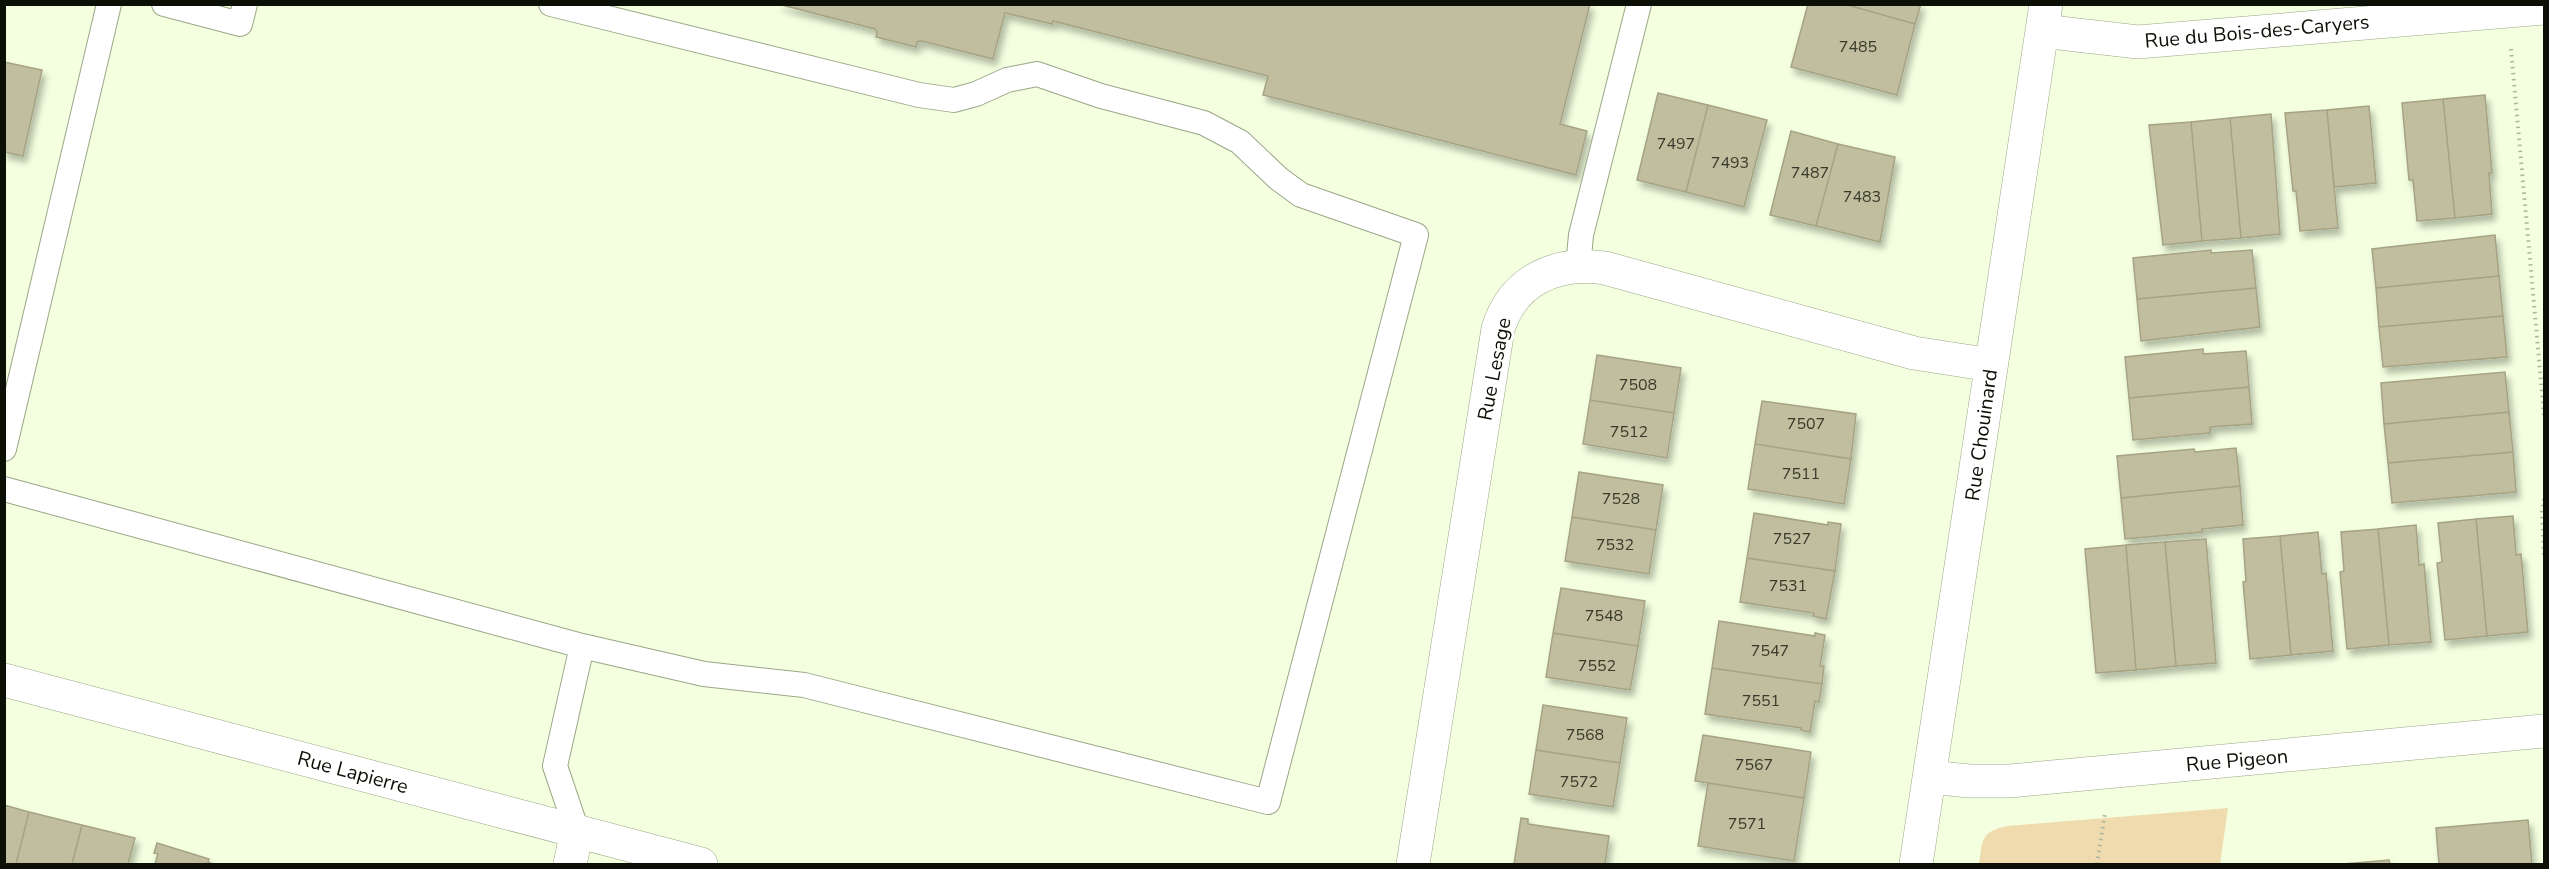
<svg xmlns="http://www.w3.org/2000/svg" width="2549" height="869" font-family="'Nunito Sans',sans-serif">
<style>
.green{fill:#f0dbae}
.building{fill:#c0be9e;stroke:#a5a384;stroke-width:1.5;filter:url(#shadow)}
.lines{fill:none;stroke-linecap:round;stroke-linejoin:round}
.service-casing{stroke:#9ba688;stroke-width:26}
.minor-casing{stroke:#9ba688;stroke-width:34}
.tertiary-casing{stroke:#9ba688;stroke-width:34}
.path{stroke:#adb69d;stroke-width:4;stroke-dasharray:1.5 4.5;stroke-linecap:butt}
.service{stroke:#fff;stroke-width:24}
.minor{stroke:#fff;stroke-width:33}
.tertiary{stroke:#fff;stroke-width:33}
.labels{text-anchor:middle;stroke-width:6;stroke-linejoin:round;paint-order:stroke}
.number-label{font-size:16px;fill:#383b2b}
.street-label{font-size:20px;fill:#0b0f05;stroke:#fff}
</style>
<defs>
<filter id="shadow"><feDropShadow dx="3.5" dy="6" stdDeviation="3" flood-color="#0004"/></filter>
</defs>
<rect width="100%" height="100%" fill="#f3ffdf"/>
<path class="green" d="M2228,808L2220,864H1979C1983,840 1980,832 2007,826Z"/>
<path class="building" d="M778,4H1590L1560,124L1587,131L1576,175L1263,95L1268,76L1053,21L1052,24L1005,13L993,59L922,41L917,42L916,47L876,37L877,32L875,29Z
M1808,4H1844L1915,24L1897,95L1791,67Z
M1844,4H1921L1915,24Z
M4,62L42,70L23,156L4,152Z
M1658,93L1708,105L1686,192L1637,180Z
M2485,95L2492,173H2489L2492,214L2455,218L2443,99Z
M2443,99L2455,218L2417,221L2413,180H2409L2402,103Z
M1708,105L1767,120L1744,207L1686,192Z
M2369,106L2376,183L2334,187L2327,110Z
M2327,110L2338,228L2300,231L2296,191H2293L2285,113Z
M2271,114L2280,234L2241,238L2230,118Z
M2230,118L2241,238L2202,241L2191,122Z
M2191,122L2202,241L2163,245L2149,125Z
M1791,131L1838,144L1816,226L1770,215Z
M1838,144L1895,157L1880,242L1816,226Z
M2495,235L2499,276L2376,288L2372,249Z
M2211,250V253L2252,250L2256,288L2137,299L2133,258Z
M2499,276L2503,316L2379,327L2376,288Z
M2256,288L2260,327L2141,341L2137,299Z
M2503,316L2507,357L2383,367L2379,327Z
M2203,349V354L2246,351L2249,387L2129,398L2125,357Z
M1597,355L1681,368L1674,413L1590,400Z
M2505,372L2509,412L2384,424L2381,383Z
M2249,387L2252,424L2210,427V433L2133,440L2129,398Z
M1590,400L1674,413L1667,458L1583,444Z
M1762,401L1856,414L1851,459L1755,444Z
M2509,412L2513,452L2388,463L2384,424Z
M1755,444L1851,459L1844,504L1748,489Z
M2236,448L2240,486L2121,498L2117,456L2194,449L2195,452Z
M2513,452L2516,492L2392,503L2388,463Z
M1579,472L1663,485L1656,530L1572,517Z
M2240,486L2243,525L2202,529V532L2125,539L2121,498Z
M1754,513L1828,525V522L1841,524L1835,571L1747,558Z
M2513,516L2516,555L2521,554L2528,632L2487,636L2476,519Z
M1572,517L1656,530L1649,574L1565,561Z
M2476,519L2487,636L2445,640L2437,563L2442,562L2438,523Z
M2416,525L2419,565L2424,564L2431,642L2389,645L2378,529Z
M2378,529L2389,645L2347,649L2340,572L2344,571L2341,532Z
M2318,532L2322,574L2326,573L2333,651L2291,655L2280,536Z
M2280,536L2291,655L2250,659L2243,582L2246,581L2243,539Z
M2206,539L2216,663L2176,666L2165,542Z
M2165,542L2176,666L2136,670L2126,545Z
M2126,545L2136,670L2096,673L2085,549Z
M1747,558L1835,571L1826,619L1813,616L1814,613L1740,602Z
M1561,588L1645,601L1638,646L1553,633Z
M1719,621L1815,636V633L1825,635L1820,666H1824L1822,684L1712,668Z
M1553,633L1638,646L1630,690L1546,677Z
M1712,668L1822,684L1819,702L1815,701L1810,732L1801,730V728L1705,714Z
M1543,705L1627,718L1620,763L1536,750Z
M1703,735L1811,752L1804,798L1695,781Z
M1536,750L1620,763L1613,807L1529,794Z
M1708,783L1804,798L1794,861L1698,846Z
M4,805L29,812L16,864H4Z
M29,812L82,825L72,864H16Z
M1521,818L1528,819V824L1609,836L1605,864H1514Z
M2528,820L2532,864H2439L2436,828Z
M82,825L135,838L128,864H72Z
M157,843L209,859L208,862L212,864H155L158,854L154,853Z
M2389,860L2390,864H2343Z"/>
<g class="lines">
<g class="service-casing">
<path id="service" d="M164,4L240,24L245,4
M1578,267L1581,235L1639,4
M4,449L109,4
M4,489L582,646L704,674L804,685L1268,802L1416,235L1301,195L1279,179L1240,142L1204,123L1101,96L1037,74L1007,80L976,94L954,100L919,95L551,4
M577,831L555,766L582,646"/>
</g>
<g class="minor-casing">
<path id="minor" d="M2042,31L2138,42L2544,8
M1930,777L1969,781H2010L2544,731
M570,864L577,831
M1413,864L1498,329C1513,280 1556,261 1605,268L1914,353L1991,365
M1916,864L2046,4"/>
</g>
<g class="tertiary-casing">
<path id="tertiary" d="M4,680L701,864"/>
</g>
<path class="path" d="M2511,49L2544,415
M2544,499L2542,512L2544,555
M2097,864L2105,813"/>
<use href="#service" class="service"/>
<use href="#minor" class="minor"/>
<use href="#tertiary" class="tertiary"/>
</g>
<g class="labels">
<g class="number-label">
<text x="1858" y="52">7485</text>
<text x="1676" y="149">7497</text>
<text x="1730" y="168">7493</text>
<text x="1810" y="178">7487</text>
<text x="1862" y="202">7483</text>
<text x="1638" y="390">7508</text>
<text x="1806" y="429">7507</text>
<text x="1629" y="437">7512</text>
<text x="1801" y="479">7511</text>
<text x="1621" y="504">7528</text>
<text x="1792" y="544">7527</text>
<text x="1615" y="550">7532</text>
<text x="1788" y="591">7531</text>
<text x="1604" y="621">7548</text>
<text x="1770" y="656">7547</text>
<text x="1597" y="671">7552</text>
<text x="1761" y="706">7551</text>
<text x="1585" y="740">7568</text>
<text x="1754" y="770">7567</text>
<text x="1579" y="787">7572</text>
<text x="1747" y="829">7571</text>
</g>
<g class="street-label">
<text transform="translate(2257 31) rotate(-5)" y="7">Rue du Bois-des-Caryers</text>
<text transform="translate(1494 369) rotate(-79)" y="7">Rue Lesage</text>
<text transform="translate(1981 435) rotate(-82)" y="7">Rue Chouinard</text>
<text transform="translate(2237 760) rotate(-5)" y="7">Rue Pigeon</text>
<text transform="translate(353 772) rotate(15)" y="7">Rue Lapierre</text>
</g>
</g>
<rect width="2549" height="869" fill="none" stroke="#0b0f05" stroke-width="12"/>
</svg>
